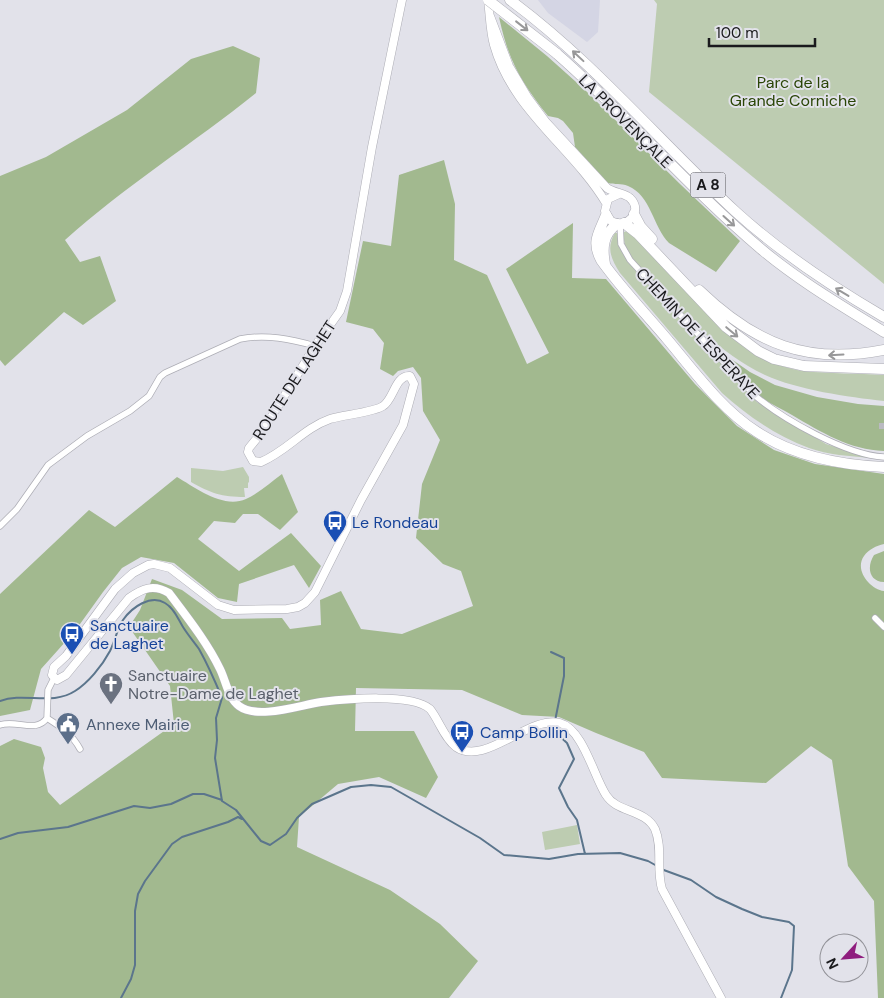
<svg xmlns="http://www.w3.org/2000/svg" width="884" height="998" font-family="'DM Sans',sans-serif">
<style>
.built{fill:#d4d5e4}
.green{fill:#bdccb1}
.forest{fill:#a2b98f}
.lines{fill:none;stroke-linecap:round;stroke-linejoin:round}
.stream{stroke:#5b758c;stroke-width:2}
.motorway-tunnel{stroke:#babac1;stroke-width:10;stroke-dasharray:10 5;stroke-linecap:butt}
.minor-casing{stroke:#adadb5;stroke-width:7}
.secondary-casing{stroke:#adadb5;stroke-width:9}
.motorway-casing{stroke:#adadb5;stroke-width:11}
.minor{stroke:#fff;stroke-width:5.5}
.secondary{stroke:#fff;stroke-width:8}
.motorway{stroke:#fff;stroke-width:10}
.motorway-bridge-casing{stroke:#adadb5;stroke-width:11;stroke-linecap:butt}
.motorway-bridge{stroke:#fff;stroke-width:10}
.oneway{stroke:#989899}
.labels{text-anchor:middle;stroke-width:4;stroke-linejoin:round;paint-order:stroke}
.shield{fill:#e2e2ea;stroke:#56565a;stroke-width:1}
.shield-label{font-size:15px;font-weight:bold;fill:#1a1a1d}
.park-label{font-size:16px;fill:#2a4506;stroke:#e2e2ea}
.street-label{font-size:16px;fill:#1a1a1d;stroke:#e2e2ea}
.transit-label{font-size:16px;fill:#164399;stroke:#e2e2ea;text-anchor:start}
.worship-label{font-size:16px;fill:#5b616d;stroke:#e2e2ea;text-anchor:start}
.service-label{font-size:16px;fill:#4e5e75;stroke:#e2e2ea;text-anchor:start}
</style>
<rect width="100%" height="100%" fill="#e2e2ea"/>
<path class="built" d="M538,0H600L598,32L587,42L548,13Z"/>
<path class="green" d="M654,0H884V284L649,92L657,4Z
M627,231C634,236 640,243 646,250C659,262 671,275 683,288C718,325 751,364 804,371C830,374 857,373 884,375V401C848,397 798,390 765,375C721,354 687,318 654,282C642,269 621,252 624,232Z
M615,233H617L619,247L631,265L757,402L826,444L870,458C850,456 828,455 809,448C776,436 748,416 722,393L620,273C611,259 606,248 615,233Z
M243,467L249,477V482L248,483V488H244L245,497C222,497 210,493 191,482V468L223,471Z
M577,825L580,844L545,850L542,832Z"/>
<path class="forest" d="M499,17L547,56L585,90L680,184L740,241L716,272L669,243C653,227 651,195 628,186C621,183 615,185 608,183L575,147L573,133L563,121L558,118L548,116C521,82 508,60 499,17Z
M233,46L260,58L256,93C194,143 125,186 65,240L80,262L100,256L116,301L83,325L64,312L5,366L0,360V176L46,157L127,110L191,59Z
M444,160L455,204L454,260L487,275L527,364L549,353L506,269L573,223L572,278L606,279L695,384L737,426L774,450L815,464L884,474V544C876,546 869,549 864,556C854,570 870,589 884,591V998H878L874,901L848,866L832,760L811,746L766,783L662,778L644,752L596,733L559,717L522,715L462,690L356,688L355,731H414L438,777L426,798L379,777L338,784L299,817L297,847L390,890L440,924L478,961L449,998H0V746L14,739L41,747L45,758L43,768L48,792L60,805L174,724L170,686L129,627L140,610L152,579L182,590L222,619L282,618L290,629L321,625L320,600L341,591L361,629L402,634L473,606L461,571L443,564L416,538L422,484L440,440L423,411L421,378L413,367L398,371L393,376L380,369L384,343L373,329L346,322L363,241L391,246L399,175Z
M714,347L750,372L775,385L817,397L858,404L884,406V451C850,450 821,432 792,415C780,408 766,402 756,393C741,379 728,362 714,347Z
M282,474L298,512L280,530L258,514H243L235,523L214,521L198,539L239,571L291,533L321,566L309,588L294,565L239,584L237,602L218,598L174,563L141,557L122,568L103,592L75,631L41,669L30,710L0,716V594L89,510L115,527L177,477C196,488 223,509 246,499C259,493 271,482 282,474Z
M884,551V582C868,581 867,566 874,555Z"/>
<g class="lines">
<path class="stream" d="M551,652L564,658V676L555,721
M0,701C24,692 52,706 75,691C88,683 102,666 110,651C115,641 117,629 123,620C132,607 151,594 165,603C174,608 178,619 183,627C188,635 194,642 199,649C208,665 215,681 222,698L216,718L217,740L215,758L222,801L236,810L261,841L270,845L286,834L297,818L312,804L351,787L371,785L391,787L480,838L504,855L549,859L578,854L620,853L648,861L657,866
M555,725V732L567,743L574,759L559,788L568,807L577,820L585,854
M0,839L18,833L68,827L134,806L150,808L171,804L193,794H204L222,800
M661,869L691,880L716,897L742,909L762,917L789,922L794,926L792,970L781,998
M121,998L131,979L135,965V911L138,894L145,881L172,844L182,837L228,822L238,817L242,819"/>
<path class="motorway-tunnel" d="M884,423V429"/>
<g class="minor-casing">
<path id="minor" d="M620,224L621,244L630,260L753,394C782,419 846,455 884,457
M0,526L17,509L48,465L87,436L130,411L149,396L160,377L165,373L240,339C266,334 291,339 315,346
M875,618L884,627
M47,718C61,727 72,734 80,749
M0,725C16,719 36,734 47,718L48,690L54,678"/>
</g>
<g class="secondary-casing">
<path id="secondary" d="M402,0L372,147L347,291L340,311L315,346L262,432L249,448L248,452L253,461L261,462C287,451 304,428 330,419C343,415 375,412 383,406C394,399 395,375 410,376L414,384L403,425L361,500L315,592L305,603L298,607L287,609L234,610L218,605L170,568L154,564L148,565L133,573L115,589L66,656L54,667L52,675L57,680L66,675L129,598C143,588 154,584 169,593C187,617 207,642 220,669C226,681 228,698 239,706C258,720 300,705 321,702C346,699 412,693 430,709C439,720 444,738 456,747C485,767 529,715 560,723C583,729 594,777 606,795C617,813 645,809 655,829C663,848 656,869 662,889L721,998
M488,0C490,15 490,31 494,45C512,110 573,148 606,203
M490,16L509,66L528,98L545,121L607,188C614,193 625,193 630,198C644,211 627,230 611,221L605,211L608,199L619,194"/>
</g>
<g class="motorway-casing">
<path id="motorway" d="M510,0C594,62 660,142 736,212C781,253 831,286 884,317
M556,53C627,115 689,188 761,249C799,281 842,306 884,332
M634,214L641,227L652,239
M606,215C599,233 591,241 601,260C621,288 645,313 667,339C694,371 721,409 757,432C794,456 840,465 884,467
M624,223L638,234L726,327L758,351L774,359L804,366L884,369
M605,264C602,248 603,234 617,224
M699,290C755,344 807,365 884,350"/>
</g>
<use href="#minor" class="minor"/>
<use href="#secondary" class="secondary"/>
<use href="#motorway" class="motorway"/>
<g class="motorway-bridge-casing">
<path id="motorway-bridge" d="M488,0L556,53"/>
</g>
<use href="#motorway-bridge" class="motorway-bridge"/>
</g>
<defs><path id="oneway-shaft" d="M-6 0H5M1.5-3L5.5 0L1.5 3" fill="none" stroke-width="1.6" stroke-linecap="round" stroke-linejoin="round" transform="scale(1.25)"/></defs>
<g class="oneway">
<use href="#oneway-shaft" transform="translate(522 26) rotate(38)"/>
<use href="#oneway-shaft" transform="translate(578 56) rotate(-137)"/>
<use href="#oneway-shaft" transform="translate(729 221) rotate(42)"/>
<use href="#oneway-shaft" transform="translate(842 292) rotate(-149)"/>
<use href="#oneway-shaft" transform="translate(732 332) rotate(40)"/>
<use href="#oneway-shaft" transform="translate(836 355) rotate(177)"/>
</g>
<defs>
<g id="bus-pin" transform="scale(1.25)"><path d="M0 17L-7.5 6A9.5 9.5 0 1 1 7.5 6Z" fill="#1a4fb4" stroke="#e2e2ea"/><path d="M-5-6H5V4H4V6H2V4H-2V6H-4V4H-5ZM-3.5-4V0h7V-4ZM-3.5 1.2v1.5H-2V1.2ZM2 1.2v1.5H3.5V1.2Z" fill="#fff"/></g>
<g id="church-pin" transform="scale(1.25)"><path d="M0 17L-7.5 6A9.5 9.5 0 1 1 7.5 6Z" fill="#6b7280" stroke="#e2e2ea"/><path d="M-1.2-6h2.4v3.5h3.3v2.4h-3.3V6h-2.4V-.1h-3.3v-2.4h3.3Z" fill="#fff"/></g>
<g id="civic-pin" transform="scale(1.25)"><path d="M0 17L-7.5 6A9.5 9.5 0 1 1 7.5 6Z" fill="#5c6f8a" stroke="#e2e2ea"/><path d="M-.6-6.5H3V-4.5H.6V-3L4-1V1h2V6H-6V1h2V-1L-.6-3ZM-1.2 2.5V6h2.4V2.5Z" fill="#fff"/></g>
</defs>
<g fill-rule="evenodd">
<use href="#bus-pin" x="335" y="522"/>
<use href="#bus-pin" x="72" y="634"/>
<use href="#church-pin" x="111" y="684"/>
<use href="#civic-pin" x="68" y="724"/>
<use href="#bus-pin" x="462" y="732"/>
</g>
<g class="labels">
<rect class="shield" x="690.5" y="172.5" width="35" height="25" rx="4"/>
<g class="shield-label">
<text x="708" y="190">A 8</text>
</g>
<g class="park-label">
<text x="793" y="88">Parc de la<tspan x="793" dy="18">Grande Corniche</tspan></text>
</g>
<g class="street-label">
<text transform="translate(626 121) rotate(45)" y="6">LA PROVENÇALE</text>
<text transform="translate(698 333) rotate(47)" y="6">CHEMIN DE L'ESPERAYE</text>
<text transform="translate(294 380) rotate(-57)" y="6">ROUTE DE LAGHET</text>
</g>
<g class="transit-label">
<text x="352" y="528">Le Rondeau</text>
<text x="90" y="631">Sanctuaire<tspan x="90" dy="18">de Laghet</tspan></text>
<text x="480" y="738">Camp Bollin</text>
</g>
<g class="worship-label">
<text x="128" y="681">Sanctuaire<tspan x="128" dy="18">Notre-Dame de Laghet</tspan></text>
</g>
<g class="service-label">
<text x="86" y="730">Annexe Mairie</text>
</g>
</g>
<g transform="translate(844 958) rotate(244)"><circle r="24" fill="#e2e2ea" stroke="#929298"/>
<path d="M0-4L9 19L0 12L-9 19Z" fill="#8f1d7e"/>
<text y="-8" font-size="14" font-weight="bold" text-anchor="middle" fill="#1a1a1d">N</text>
</g>
<path d="M709 38v8h106v-8" fill="none" stroke="#1a1a1d" stroke-width="2.5"/>
<text x="716" y="38" font-size="15" fill="#1a1a1d" stroke="#e2e2ea" stroke-width="4" paint-order="stroke">100 m</text>
</svg>
